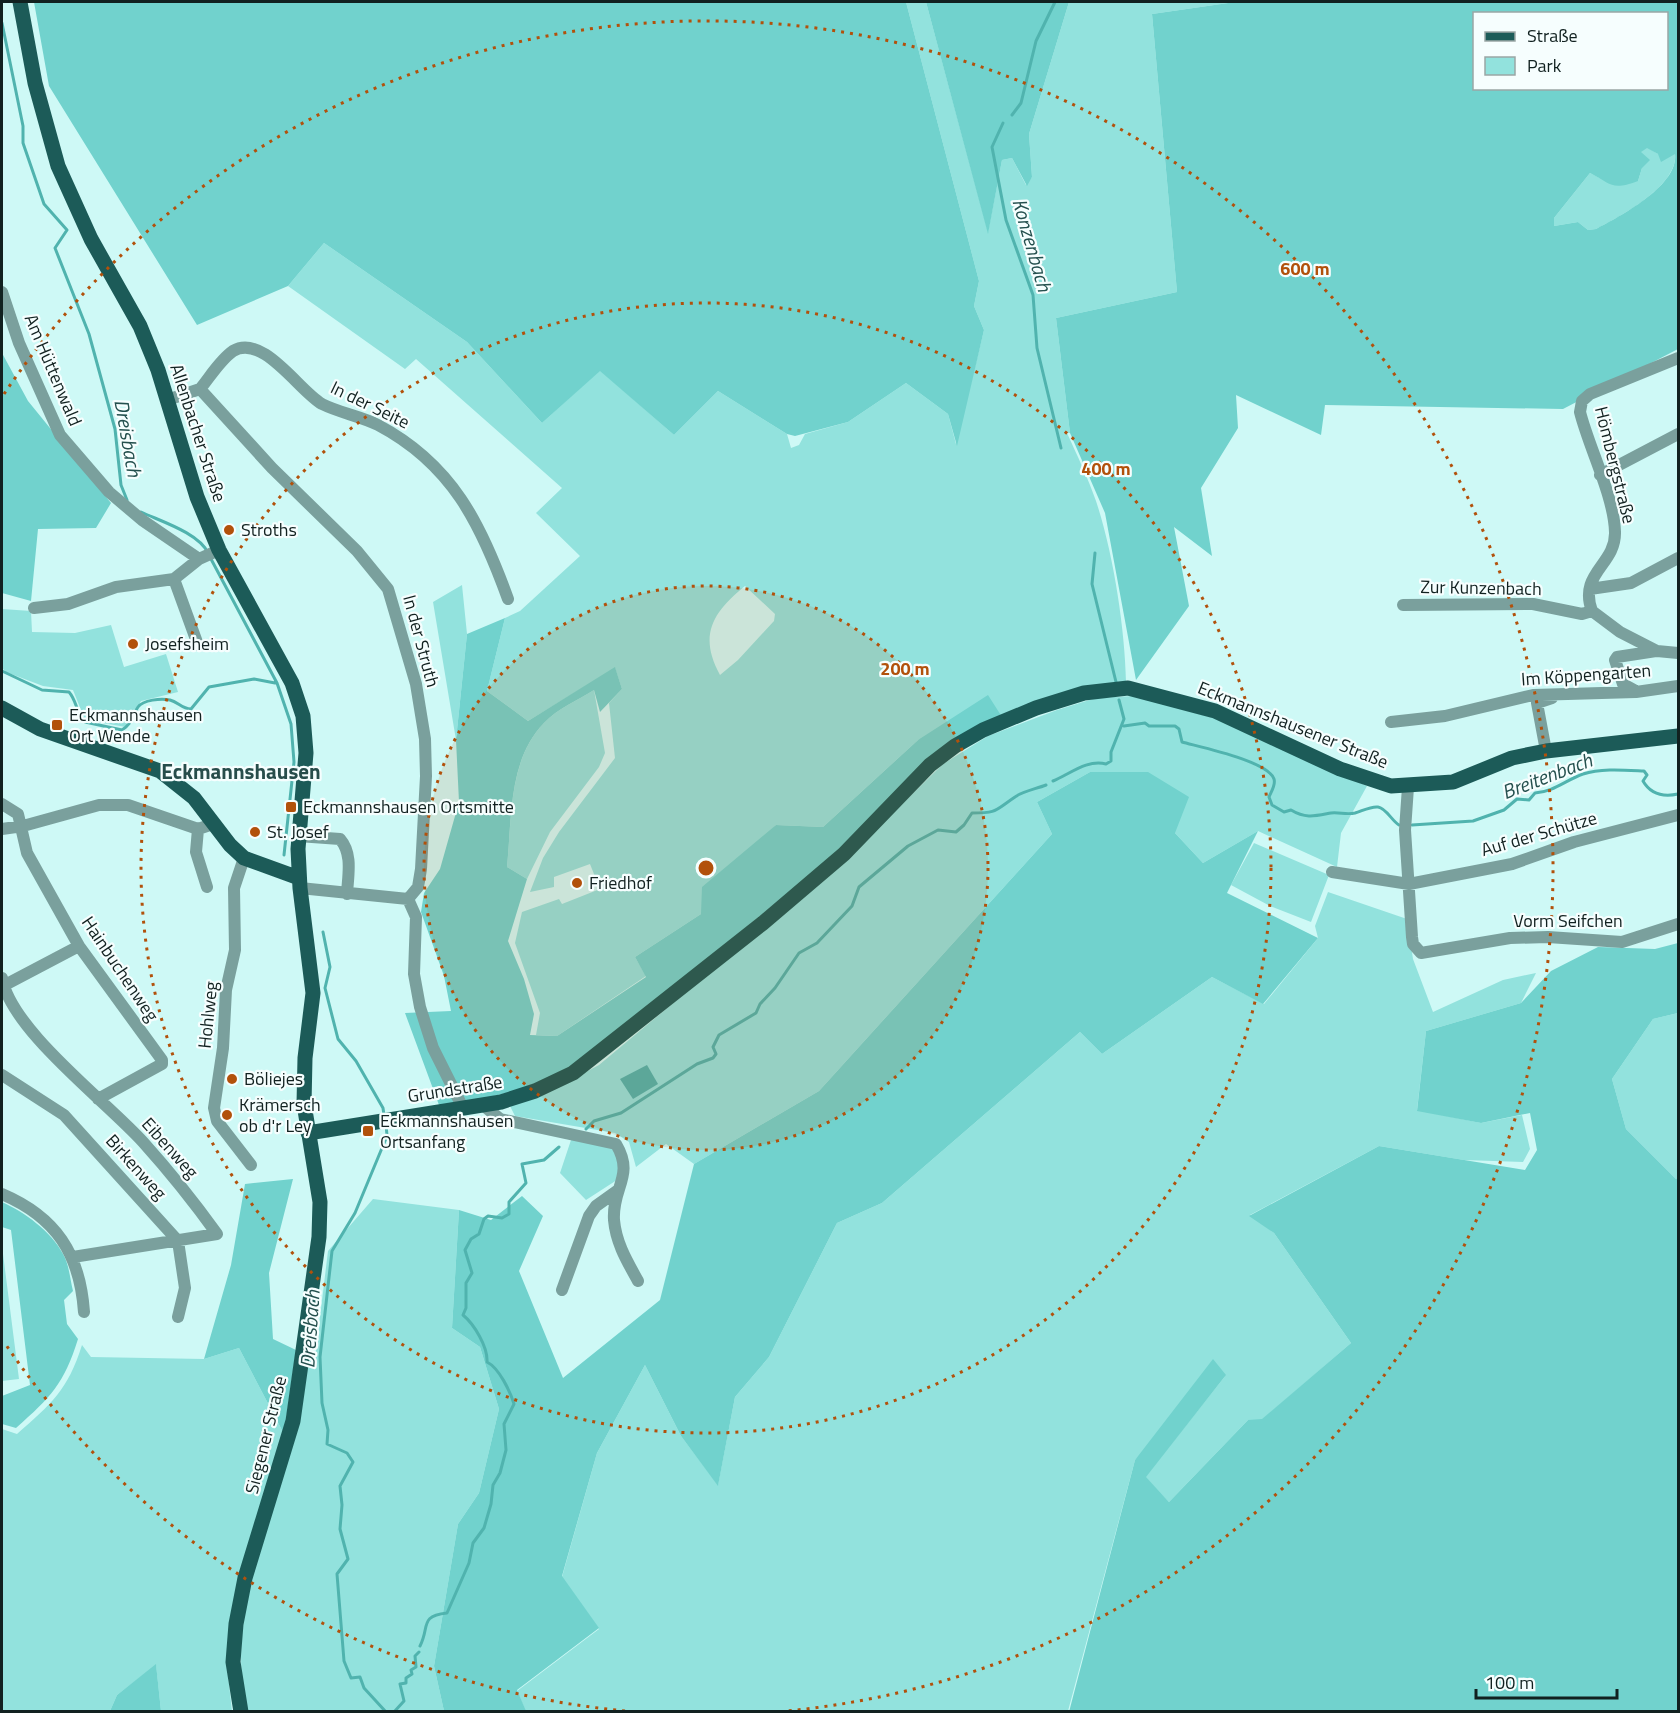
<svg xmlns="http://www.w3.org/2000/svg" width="1680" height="1713" font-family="'Titillium Web',sans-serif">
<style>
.green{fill:#92e2dd;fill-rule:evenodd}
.forest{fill:#71d2cd;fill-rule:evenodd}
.water{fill:#50b3ae}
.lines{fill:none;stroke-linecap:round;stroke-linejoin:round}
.stream{stroke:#50b3ae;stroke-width:3}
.minor{stroke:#7aa09d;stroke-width:12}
.major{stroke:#1c5b58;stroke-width:15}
.ring{fill:none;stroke:#b2510b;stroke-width:3;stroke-dasharray:3 6}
.poi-dot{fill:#b2510b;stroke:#f6fefe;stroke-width:2}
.labels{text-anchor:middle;stroke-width:4.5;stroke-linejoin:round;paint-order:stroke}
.street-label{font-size:18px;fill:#112120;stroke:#f6fefe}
.poi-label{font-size:18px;fill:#112120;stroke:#f6fefe;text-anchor:start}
.water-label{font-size:20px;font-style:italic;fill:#24504e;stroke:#f6fefe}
.quarter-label{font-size:21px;font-weight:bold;fill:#274d4b;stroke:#f6fefe}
.centre{fill:#b2510b;stroke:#f6fefe;stroke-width:3}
.ring-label{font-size:18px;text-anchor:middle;font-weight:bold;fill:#b2510b;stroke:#f6fefe;stroke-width:4.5;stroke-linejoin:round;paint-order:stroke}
</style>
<rect width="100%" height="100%" fill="#cef9f6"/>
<path class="green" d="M906,2H926L988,232L1002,160L1012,158L1026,185L1032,177L1029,134L1069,2H1235L1152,14L1177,292L1056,318L1070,433H1067C1077,455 1088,478 1096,501C1113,552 1125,628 1126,682L918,740L823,827L776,825L701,914L635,957L646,976L557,1036L536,1035L540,1013L515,943L522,912L559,899L562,904L600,889L590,864L554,877V887L530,892L543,858L559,832L615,758L609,703L622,689L615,668L528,721L487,691L505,618L520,611L580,556L536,513L562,488L416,359L405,369L288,286L324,243L467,342L542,423L600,370L674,435L718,391L787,434L791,448L799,445L805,434L848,422L906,383L948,414L956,444L984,330L974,306L979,281ZM745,586L775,614L774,621L738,660L720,675C698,635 713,612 745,586Z
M1647,147L1658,154L1675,153C1679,185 1621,216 1596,229L1588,230L1578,222L1554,226V218L1590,173L1600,178L1638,181L1642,168L1640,152Z
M462,585L467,634L456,740L433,602Z
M2,609L31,611L32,632L75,633L111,625L124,667L166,654L178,692L141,701L126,727L85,720L73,690L43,686L6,672L2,668Z
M594,690L605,753L599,767L550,832L527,879L507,867C512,819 508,760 544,723C557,709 578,700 594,690Z
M1133,696L1214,718L1367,786L1341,833L1337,867L1258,831L1203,863L1175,833L1090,772L1037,802L1052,834L819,1091L694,1164L666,1144L636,1167L629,1142L615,1133L515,1116L510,1106L546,1093L599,1065L848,857L943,764L988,736L1057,710L1096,698Z
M1254,843L1329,875L1311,922L1270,906L1231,885Z
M1328,892L1407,919L1413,959L1433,1012L1503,980L1536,973L1521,1003L1426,1031L1417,1110L1481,1123L1522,1115L1530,1149L1523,1162L1464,1160L1379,1146L1250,1215L1274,1233L1351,1343L1262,1420H1248L1169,1502L1145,1477L1226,1375L1135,1460L1068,1711L526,1712L517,1691L599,1629L562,1577L597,1453L645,1365L681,1436L718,1485L735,1397L769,1357L837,1223L882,1203L1080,1032L1102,1054L1212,977L1264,1004L1318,938L1315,926Z
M1678,1013V1177L1676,1179L1626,1129L1612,1079L1653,1019Z
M572,1137L613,1147L621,1157L620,1178L586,1200L560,1173Z
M373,1199L459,1210L452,1328L480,1347L499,1409L479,1493L458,1524L434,1666L444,1711L248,1712C229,1643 253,1572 270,1506C282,1455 295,1405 308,1355L315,1358L328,1251Z
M2,1246L19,1379L2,1381Z
M82,1345L91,1357L204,1359L239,1348L284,1434L226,1657L232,1711H161L156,1665L117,1695L110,1711H2V1429L17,1434C51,1404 68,1390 82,1345Z"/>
<path class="forest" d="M34,2H906L979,281L974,306L984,330L957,446L948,414L906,383L848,422L795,436L787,434L718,391L674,435L600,371L542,423L467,342L324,243L288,286L197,325L49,86Z
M926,2H1069L1029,134L1032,177L1027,186L1012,158L1002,160L988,234Z
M1235,2H1678V349L1563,409L1325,405L1321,435L1236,395L1238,428L1201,488L1212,556L1174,527L1189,606L1136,680L1105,513L1070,433L1056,318L1177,292L1152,14ZM1474,14H1666V88H1474ZM1647,148L1658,154L1661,162L1675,154C1679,185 1621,216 1596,229L1588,230L1578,222L1554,226V218L1590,173C1612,184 1611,191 1638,181L1642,168L1650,160L1641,152Z
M2,353L28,401L111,503L96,528L38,529L31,601L2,593Z
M505,618L487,691L528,721L615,667L622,689L600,712L594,690C578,700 557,709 544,723C508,760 512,818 507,867L527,879L508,941L524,979L534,1014L530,1035L557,1036L646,977L635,957L701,914L702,887L776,825L823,827L918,740L988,695L1002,717L953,743L840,852L572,1067C522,1092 494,1098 439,1105L405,1013L451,1011L444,976L421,912L424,893L440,869L459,802L456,740L467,634Z
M1090,772H1148L1189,797L1175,833L1203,863L1258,831L1227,893L1318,938L1263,1004L1212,977L1102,1054L1080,1032L882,1203L837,1223L769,1357L735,1397L718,1486L681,1436L645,1365L597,1453L562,1576L599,1628L517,1690L526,1711H444L434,1666L458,1524L479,1493L499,1409L480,1347L452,1328L459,1210L491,1220L522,1196L543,1216L519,1271L563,1378L660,1300L694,1164L819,1091L1052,834L1037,802Z
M1678,943V1013L1653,1019L1612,1079L1626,1129L1676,1179L1678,1177V1711L1069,1712L1135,1460L1213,1359L1226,1375L1146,1477L1169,1502L1248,1420L1262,1419L1351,1343L1274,1233L1249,1216L1379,1146L1525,1170L1537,1150L1530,1113L1481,1123L1417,1111L1426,1031L1521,1003L1551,971L1598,947L1655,949Z
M293,1179L269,1273L273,1339L296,1350L284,1434L239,1348L204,1359L231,1265L245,1184Z
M2,1202C24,1212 51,1231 63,1254C69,1264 70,1279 73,1291L64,1300L67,1324L78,1339C64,1384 51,1397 16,1428L2,1424V1396L30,1385L11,1230L2,1227Z
M156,1664L161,1711H110L117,1695Z"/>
<path class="water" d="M647,1065L658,1084L633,1099L620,1079Z"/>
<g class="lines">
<path class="stream" d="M2,23L23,126V143L44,204L67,230L55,248L89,334L115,429L121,485L127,500
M1012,115L1021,103L1036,41L1055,2
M1003,123L992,147L1006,220L1033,295L1037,348L1061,448
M141,512C160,521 199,533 208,553
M1095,553L1092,584L1116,682
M211,559L277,683L291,724L294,762L284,855
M2,671L42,690L69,692C77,701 76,713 85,722L122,730C133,723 131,717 138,707C143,700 161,698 170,700C178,702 182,709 191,709L209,687L254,679L275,683
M1124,726L1145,723L1149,726H1175L1179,729L1182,742C1200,747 1268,761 1274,779C1276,785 1271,792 1269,797L1272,805L1284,812L1291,810C1306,819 1315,816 1331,813C1339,812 1347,815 1355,813C1362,811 1371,806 1378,807C1386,808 1392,821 1399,825
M1053,781C1070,774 1087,759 1106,764L1111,761V752L1124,719L1119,700
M1412,825L1473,821L1504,810L1517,799L1529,800L1535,793C1553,792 1566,780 1583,774C1601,768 1624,770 1644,771L1647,775L1643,781C1651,795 1664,797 1678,794
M323,932L330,967L325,988L338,1039L356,1061L383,1108L384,1115
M386,1124L387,1136L355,1213L332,1251L320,1357L322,1403L328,1430L327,1444L347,1453L353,1462L340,1486L342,1505L340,1529L348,1559L337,1574L344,1661L351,1678L360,1677L364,1688L386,1712
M586,1129L594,1121L621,1113L697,1064L713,1058L716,1054L713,1047L719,1035L756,1013L760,1004L775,988L799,953L817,943L852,906L859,887L908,846L938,830L956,832L964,825L972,813C998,813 994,811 1015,797C1023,791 1036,789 1046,785
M420,1646C430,1627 419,1616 447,1613L469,1563L473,1543L484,1528L491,1504L493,1485L500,1473L506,1450L504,1424L514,1404C510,1391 499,1368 487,1362C488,1347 474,1324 463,1315L466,1308V1283L472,1273L465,1250L471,1239L479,1234L484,1219L488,1216L502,1218L509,1214V1202L526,1183L522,1164L544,1160L559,1147
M394,1712L404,1701L400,1684L406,1683V1678L412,1674L411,1670L416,1667L415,1656L419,1652"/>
<path class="minor" d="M2,292L19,343L60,435L109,492L142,520L199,559
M1678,358L1590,394L1582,401L1580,412C1589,448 1614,496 1615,532C1616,565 1578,573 1592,611L1620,632L1657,651L1678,653
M200,389C210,377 220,360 233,351C263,333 299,391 322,404C340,413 360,416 378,425C452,464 481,524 508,599
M167,400L200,389L272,468L357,551L388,589L416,684L425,739L426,776L421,869L418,887L408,899
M1600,475L1678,434
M174,579L198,645
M1590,589L1631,583L1678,558
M1403,605L1533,604L1582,614L1592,611
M34,608L68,604L116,587L174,579L199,559L219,550
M1634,690L1623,684L1615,660L1617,657L1656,651
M1391,722L1445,716L1533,695L1636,692L1678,686
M1546,751L1537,703L1552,698
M1408,787L1405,830L1412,937L1413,944L1421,953L1510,938L1548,937L1622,942L1678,924
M2,804L18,814L27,853L79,946L162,1060V1064L98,1099
M2,829L23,826L99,805H128L198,829L213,824
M198,829L196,852L207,887
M298,836L340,839C353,854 348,875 347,894
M244,858L234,888L235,950L226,990L223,1048L214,1108L217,1121L251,1165
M1332,872L1409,884L1512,864L1574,842L1678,815
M300,888L408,899L416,917L414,974L420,1007L433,1048L463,1108
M2,978C11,1030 106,1101 143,1142C170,1172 194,1202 217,1234L73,1257
M3,986L79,946
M2,1075L64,1115L178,1241L185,1288L178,1317
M483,1105L500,1119L616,1144C635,1176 612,1187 614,1220C616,1243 627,1261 638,1281
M2,1194C56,1217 80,1254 84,1312
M562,1290L589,1216L596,1206L617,1191"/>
<path class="major" d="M20,2L35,83L58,166L91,239L140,326L158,370L197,497L219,550L292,683L303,716L306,753L298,849L300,888L313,993L305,1058L304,1104L320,1202L319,1237L293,1421L245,1578L236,1624L233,1662L241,1712
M2,708L40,729L160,771L194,798L230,845L244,858L299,878
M308,1133L501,1102L535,1091L573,1073L763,923L844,854L930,765L955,746L983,730L1036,708L1084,693L1128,688L1215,711L1340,769L1391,786L1453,782L1512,758L1546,751L1678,736"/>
</g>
<circle cx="706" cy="868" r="282" fill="#b2510b" fill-opacity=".12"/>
<g class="ring">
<circle cx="706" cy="868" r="282"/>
<circle cx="706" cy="868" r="565"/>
<path d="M625 1711A847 847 0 0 1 4 1342M4 394A847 847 0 1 1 787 1711"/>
</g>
<g class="poi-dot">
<circle cx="229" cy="530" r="6"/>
<circle cx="133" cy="644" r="6"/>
<rect x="51" y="719" width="12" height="12" rx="3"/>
<rect x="285" y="801" width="12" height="12" rx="3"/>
<circle cx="255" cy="832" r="6"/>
<circle cx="577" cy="883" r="6"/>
<circle cx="232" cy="1079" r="6"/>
<circle cx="227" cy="1115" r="6"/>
<rect x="362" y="1125" width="12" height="12" rx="3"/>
</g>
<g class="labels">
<g class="street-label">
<text transform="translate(53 370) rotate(67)" y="6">Am Hüttenwald</text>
<text transform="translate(370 405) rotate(26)" y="6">In der Seite</text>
<text transform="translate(198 433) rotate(72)" y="6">Allenbacher Straße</text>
<text transform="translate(1615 465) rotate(76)" y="6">Hömbergstraße</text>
<text transform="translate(1481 588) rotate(1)" y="6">Zur Kunzenbach</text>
<text transform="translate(421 641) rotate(75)" y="6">In der Struth</text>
<text transform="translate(1586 675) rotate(-4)" y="6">Im Köppengarten</text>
<text transform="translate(1293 725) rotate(22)" y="6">Eckmannshausener Straße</text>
<text transform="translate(1539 834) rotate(-16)" y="6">Auf der Schütze</text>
<text x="1568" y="927">Vorm Seifchen</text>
<text transform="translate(120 969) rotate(56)" y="6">Hainbuchenweg</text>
<text transform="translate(208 1015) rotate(-84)" y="6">Hohlweg</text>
<text transform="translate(455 1089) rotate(-9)" y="6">Grundstraße</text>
<text transform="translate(170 1148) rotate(48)" y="6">Eibenweg</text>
<text transform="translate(136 1167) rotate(48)" y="6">Birkenweg</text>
<text transform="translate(266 1435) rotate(-76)" y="6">Siegener Straße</text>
</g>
<g class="poi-label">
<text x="241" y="536">Stroths</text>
<text x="145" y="650">Josefsheim</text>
<text x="69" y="721">Eckmannshausen<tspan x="69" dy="21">Ort Wende</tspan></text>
<text x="303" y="813">Eckmannshausen Ortsmitte</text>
<text x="267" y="838">St. Josef</text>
<text x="589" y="889">Friedhof</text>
<text x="244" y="1085">Böliejes</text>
<text x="239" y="1111">Krämersch<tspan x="239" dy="21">ob d'r Ley</tspan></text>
<text x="380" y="1127">Eckmannshausen<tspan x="380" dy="21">Ortsanfang</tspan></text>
</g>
<g class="water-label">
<text transform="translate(1032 245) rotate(74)" y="7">Konzenbach</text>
<text transform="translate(128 438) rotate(80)" y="7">Dreisbach</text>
<text transform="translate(1547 776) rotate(-21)" y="7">Breitenbach</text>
<text transform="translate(310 1329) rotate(-86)" y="7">Dreisbach</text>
</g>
<g class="quarter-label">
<text x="241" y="779">Eckmannshausen</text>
</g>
</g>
<circle cx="706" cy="868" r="9" class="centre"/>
<g class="ring-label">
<text x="1305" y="275">600 m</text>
<text x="1106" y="475">400 m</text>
<text x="905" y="675">200 m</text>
</g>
<rect width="1680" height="1713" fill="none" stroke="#112120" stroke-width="6"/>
<rect x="1473" y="12" width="195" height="78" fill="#f6fefe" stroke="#9aa6a5" stroke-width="1.5"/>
<rect x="1485" y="32" width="30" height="9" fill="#1c5b58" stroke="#9aa6a5" stroke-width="1.5"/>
<text x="1527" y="42" font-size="18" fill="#112120">Straße</text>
<rect x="1485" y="57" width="30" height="18" fill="#92e2dd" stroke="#9aa6a5" stroke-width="1.5"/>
<text x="1527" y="72" font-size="18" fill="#112120">Park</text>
<path d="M1476 1689v9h141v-9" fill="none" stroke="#112120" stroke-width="3"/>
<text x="1485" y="1689" font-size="18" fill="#112120" stroke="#f6fefe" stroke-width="4.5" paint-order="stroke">100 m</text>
</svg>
